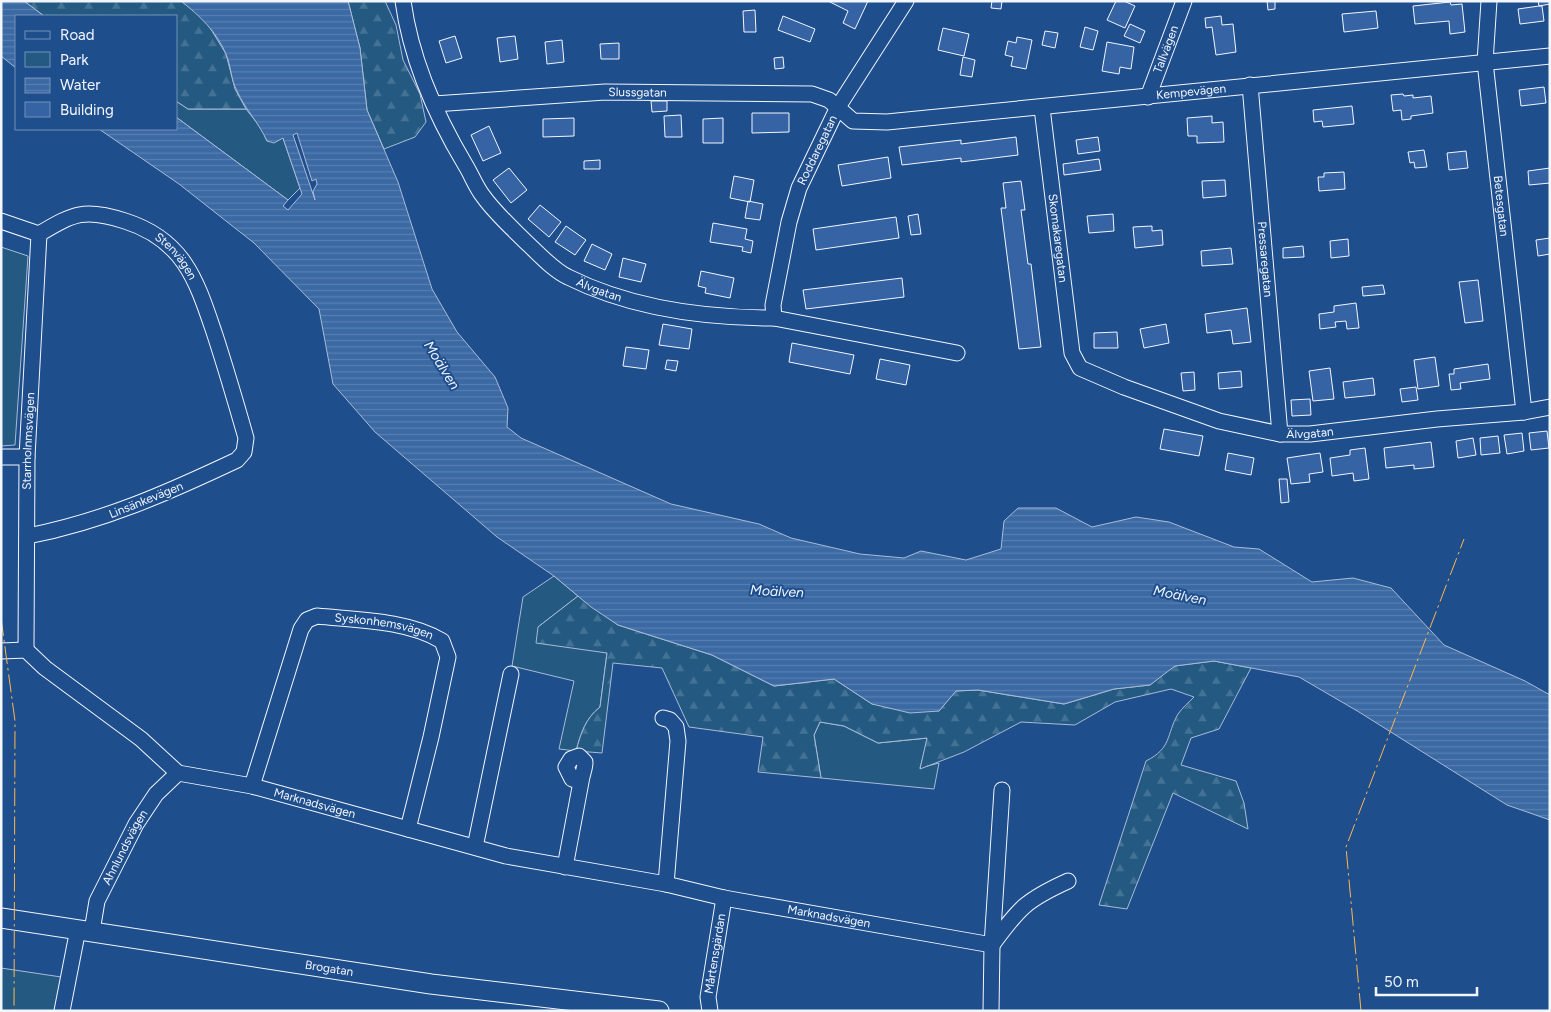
<svg xmlns="http://www.w3.org/2000/svg" width="1551" height="1012" font-family="Figtree,sans-serif">
<style>
.green{fill:#245a82;stroke:#a8bbd7}
.forest{fill:url(#forest-firs);stroke:#a8bbd7}
.water{fill:url(#water-rules);stroke:#a8bbd7;fill-rule:evenodd}
.building{fill:#3563a3;stroke:#f2f6ff}
.lines{fill:none;stroke-linecap:round;stroke-linejoin:round}
.minor-casing{stroke:#f2f6ff;stroke-width:17}
.major-casing{stroke:#f2f6ff;stroke-width:21}
.minor{stroke:#1f4e8c;stroke-width:15}
.major{stroke:#1f4e8c;stroke-width:19}
.power{stroke:#ffb74d;stroke-width:1;stroke-dasharray:18 4 2.5 4;stroke-linecap:butt}
.labels{text-anchor:middle;stroke-width:4;stroke-linejoin:round;paint-order:stroke}
.street-label{font-size:12px;fill:#f2f6ff;stroke:#1f4e8c}
.water-label{font-size:14px;font-style:italic;fill:#f2f6ff;stroke:#1f4e8c}
</style>
<defs>
<pattern id="forest-firs" width="22" height="20" patternUnits="userSpaceOnUse" patternTransform="scale(1.25)"><rect width="22" height="20" fill="#245a82"/><path d="M5 1l3.5 6h-7zM16 11l3.5 6h-7z" fill="#447295"/></pattern>
<pattern id="water-rules" width="6" height="5" patternUnits="userSpaceOnUse" patternTransform="scale(1.25)"><rect width="6" height="5" fill="#3b69a3"/><path d="M0 2.5h6" fill="none" stroke="#587fb1"/></pattern>
</defs>
<rect width="100%" height="100%" fill="#1f4e8c"/>
<path class="green" d="M176,101L188,109H246L261,128L267,141L283,138L300,188L288,200L176,117Z
M1,247L28,256L15,445L1,446Z
M554,576L578,596L538,627L607,653L600,707C585,719 581,733 576,751L559,749L574,681L512,666L523,597Z
M820,722L844,726L878,743L928,738L920,768L939,763L934,789L821,778L814,735Z
M1,968L68,978L62,1011H1Z"/>
<path class="forest" d="M24,1H181L204,19L212,31L226,54L235,89L246,109H188L176,101V16H44Z
M348,1H385L396,25L403,60L420,94L426,122L415,137L384,149L367,110L360,48Z
M578,596L618,625L712,655L774,686L834,679L872,704L939,711L955,691L978,690L1064,704L1114,689L1150,685L1174,666L1214,661L1251,668L1219,729L1191,738L1181,765L1236,781L1244,803L1248,829L1173,793L1127,909L1099,905L1146,761C1172,748 1166,735 1178,714C1182,708 1189,702 1194,697L1171,689L1115,702L1075,725L1021,722L964,752L920,769L927,738L878,743L844,726L820,722L814,735L821,778L758,772L763,737L689,727L662,668L613,663L602,753L576,751C581,733 585,719 600,707L607,653L536,643L538,627Z"/>
<path class="water" d="M1,1H24L44,16H16V68L1,56Z
M181,1H348L360,48L367,110L398,182L432,289L457,332L495,377L508,408L507,427L521,438L671,504L759,524L791,538L860,554L904,558L921,551L966,560L1001,549L1004,521L1018,508H1056L1092,527L1136,517L1169,522L1234,547L1259,549L1312,582L1353,578L1391,588L1444,645L1525,681L1550,695V820L1507,805L1359,712L1299,677L1214,661L1175,666L1150,685L1114,689L1064,704L978,690L956,691L939,711L910,713L872,704L834,679L774,686L712,655L618,625L591,607L554,576L497,537L375,432L333,384L319,309L254,243L179,184L99,129H176V117L288,200L283,206L288,210L302,194L283,138L274,143L267,141C259,123 245,109 237,91C231,80 231,66 226,54C216,31 200,16 181,1ZM297,133L312,181L316,179L317,184L313,191L315,200L293,135Z"/>
<path class="building" d="M828,1H868L855,29L843,23L848,11Z
M992,1H1002L1001,9L991,8Z
M1116,1H1124L1135,6L1125,28L1107,20Z
M1267,1H1275V9L1268,10Z
M1538,1H1550V4L1539,6Z
M1450,2L1451,5L1462,4L1465,32L1450,34L1449,21L1415,24L1413,6Z
M1539,6H1542L1544,21L1520,24L1518,9Z
M755,10L756,32H744L743,11Z
M1376,11L1378,28L1344,32L1342,14Z
M783,16L815,29L810,42L778,30Z
M1221,16L1222,25L1233,24L1236,52L1216,55L1212,27L1206,28L1205,18Z
M1130,24L1145,31L1140,43L1124,36Z
M1085,27L1098,31L1093,50L1080,47Z
M943,28L969,34L964,56L938,50Z
M1045,31L1058,33L1055,48L1042,45Z
M455,36L462,58L446,63L439,41Z
M515,36L518,59L500,62L497,38Z
M1017,37L1032,40L1026,69L1011,66L1013,57L1005,55L1008,41L1016,43Z
M562,40L564,62L547,64L545,42Z
M1107,42L1134,47L1131,69L1120,67L1119,74L1102,71Z
M619,43V59H601L600,44Z
M783,57L784,68L775,69L774,58Z
M963,57L975,60L972,77L960,75Z
M1544,87L1546,103L1521,106L1519,90Z
M1403,94L1404,96L1413,95V98L1431,96L1433,113L1411,116V119L1402,120L1401,110L1393,111L1391,95Z
M651,101H667V111L652,112Z
M1352,106L1354,124L1323,127L1322,121L1314,122L1313,110Z
M752,113H789V132L752,133Z
M681,115L682,137H665L664,116Z
M1212,116V123L1223,122L1224,142L1197,143V136H1188L1187,118Z
M574,118V136L543,137V119Z
M723,118V143H703V119Z
M489,126L501,153L483,161L471,135Z
M1016,137L1018,155L961,162V158L902,165L899,147L961,140V144Z
M1098,137L1100,151L1078,154L1076,140Z
M1424,150L1427,167L1415,168L1414,162L1410,163L1408,152Z
M1466,151L1468,168L1449,170L1447,153Z
M888,157L891,178L842,186L838,165Z
M1099,159L1101,170L1064,175L1063,164Z
M600,160V169H584V161Z
M509,168L527,190L511,203L493,180Z
M1550,168V183L1529,185L1528,171Z
M1344,172L1345,189L1319,191L1318,177H1324V173Z
M734,176L754,180L750,202L730,198Z
M1225,180L1226,196L1203,198L1202,181Z
M1021,181L1025,210H1021L1028,264H1031L1041,347L1019,349L1001,208H1006L1003,183Z
M748,201L763,204L760,220L745,218Z
M540,205L561,222L549,237L528,219Z
M918,214L921,234L911,235L908,216Z
M1113,214L1114,231L1089,233L1087,216Z
M896,217L899,238L816,250L813,229Z
M713,223L747,229L745,239L753,241L751,253L742,251L743,247L710,242Z
M566,226L586,240L575,255L555,242Z
M1152,226V231L1162,230L1163,245L1135,248L1133,227Z
M1550,238V254L1538,256L1536,240Z
M1348,239L1349,256L1331,258L1330,241Z
M592,244L612,254L605,270L584,261Z
M1303,246L1304,257L1283,258V248Z
M1231,248L1233,264L1202,266L1201,251Z
M623,258L646,264L641,282L619,277Z
M701,271L734,278L730,298L705,293L706,288L698,286Z
M902,278L904,297L806,309L803,290Z
M1478,280L1483,321L1465,323L1459,282Z
M1383,285L1385,294L1363,296L1362,287Z
M1356,303L1359,328L1347,329L1346,321L1335,322L1336,327L1320,329L1319,314L1334,312V306Z
M1247,308L1251,342L1233,344L1231,330L1207,333L1205,314Z
M663,324L692,329L689,349L659,345Z
M1166,324L1169,343L1144,348L1140,329Z
M1117,332L1118,348H1094V333Z
M792,343L854,355L850,374L789,362Z
M626,347L649,350L646,369L623,366Z
M1435,357L1439,386L1418,389L1414,360Z
M880,359L910,365L906,385L876,379Z
M667,360L678,361L676,371L665,369Z
M1488,364L1490,379L1460,383L1461,389L1451,390L1449,374H1454V369Z
M1330,368L1334,399L1313,401L1309,371Z
M1241,371L1242,387L1219,389L1218,373Z
M1194,372L1195,390L1183,391L1181,373Z
M1373,378L1375,395L1345,398L1343,382Z
M1416,387L1418,400L1402,402L1400,389Z
M1310,399L1311,415L1292,416L1291,400Z
M1164,429L1203,436L1199,456L1160,449Z
M1547,431L1549,448L1531,450L1529,433Z
M1522,433L1524,451L1507,454L1504,435Z
M1498,436L1500,453L1481,455L1480,438Z
M1473,438L1476,455L1458,458L1456,441Z
M1431,442L1434,467L1414,469V465L1386,468L1384,448Z
M1365,448L1369,479L1354,481L1353,473L1332,476L1330,458L1350,455V450Z
M1228,453L1254,458L1251,475L1225,470Z
M1320,453L1323,472L1309,474L1310,482L1291,484L1287,458Z
M1279,479H1287L1289,502L1281,503Z"/>
<g class="lines">
<g class="minor-casing">
<g id="minor">
<path id="s1" d="M403,1C411,60 436,116 466,166C472,176 476,187 483,196C495,213 512,228 527,243C539,254 553,270 568,277C630,308 705,318 774,318L957,353"/>
<path id="s2" d="M1489,1L1485,62L1524,412"/>
<path id="s3" d="M1250,85L1280,434"/>
<path id="s4" d="M1148,97L1184,1"/>
<path id="s5" d="M434,104L605,92L812,94L829,100L853,121L887,122L1550,56"/>
<path id="s6" d="M1042,108L1072,353L1080,368L1124,387L1219,421L1280,434H1310L1437,419L1524,412L1550,407"/>
<path id="s7" d="M1,221L39,234C74,213 85,208 125,221C185,240 197,282 215,335C226,369 236,403 246,438L244,452L237,460C167,493 104,521 28,536"/>
<path id="s8" d="M774,318L773,305L789,222L799,188L838,107L906,1"/>
<path d="M1,457H27"/>
<path id="s9" d="M26,650L27,457L39,234"/>
<path id="s10" d="M1,651L26,650L45,668L141,739L178,773L252,786L506,856L666,884L724,898L992,945C1019,908 1026,900 1068,881"/>
<path d="M663,718L670,720L676,727L678,741L666,884"/>
<path id="s11" d="M252,786L301,629L307,620L317,616C356,620 408,620 442,641L448,657L431,737L408,829"/>
<path d="M475,847L511,674"/>
<path d="M565,867L581,782C582,774 585,769 585,762L579,756L571,759L566,767L572,779L581,782"/>
<path id="s12" d="M92,931L97,901L136,824L156,794L178,773"/>
<path d="M62,1011L78,929"/>
<path id="s13" d="M710,1011L708,997L724,898"/>
<path d="M991,1011L992,945L1002,790"/>
</g>
</g>
<g class="major-casing">
<g id="major">
<path id="s14" d="M1,918L431,984L659,1011"/>
</g>
</g>
<use href="#minor" class="minor"/>
<use href="#major" class="major"/>
<path class="power" d="M1,618L15,721L14,1011
M1361,1011L1346,847L1464,539"/>
</g>
<g class="labels">
<g class="street-label">
<text dy="4" stroke="none"><textPath href="#s4" startOffset="51">Tallvägen</textPath></text>
<text dy="4" stroke="none"><textPath href="#s5" startOffset="204">Slussgatan</textPath></text>
<text dy="4" stroke="none"><textPath href="#s5" startOffset="768">Kempevägen</textPath></text>
<text dy="4" stroke="none"><textPath href="#s8" startOffset="175">Roddaregatan</textPath></text>
<text dy="4" stroke="none"><textPath href="#s2" startOffset="206">Betesgatan</textPath></text>
<text dy="4" stroke="none"><textPath href="#s6" startOffset="131">Skomakaregatan</textPath></text>
<text dy="4" stroke="none"><textPath href="#s7" startOffset="195">Stenvägen</textPath></text>
<text dy="4" stroke="none"><textPath href="#s3" startOffset="175">Pressaregatan</textPath></text>
<text dy="4" stroke="none"><textPath href="#s1" startOffset="364">Älvgatan</textPath></text>
<text dy="4" stroke="none"><textPath href="#s6" startOffset="505">Älvgatan</textPath></text>
<text dy="4" stroke="none"><textPath href="#s9" startOffset="209">Starrholnmsvägen</textPath></text>
<text transform="translate(146 500) rotate(-22)" y="4">Linsänkevägen</text>
<text dy="4" stroke="none"><textPath href="#s11" startOffset="254">Syskonhemsvägen</textPath></text>
<text dy="4" stroke="none"><textPath href="#s10" startOffset="361">Marknadsvägen</textPath></text>
<text dy="4" stroke="none"><textPath href="#s12" startOffset="91">Ahnlundsvägen</textPath></text>
<text dy="4" stroke="none"><textPath href="#s10" startOffset="888">Marknadsvägen</textPath></text>
<text dy="4" stroke="none"><textPath href="#s13" startOffset="58">Mårtensgärdan</textPath></text>
<text dy="4" stroke="none"><textPath href="#s14" startOffset="332">Brogatan</textPath></text>
</g>
<g class="water-label">
<text transform="translate(442 365) rotate(58)" y="5">Moälven</text>
<text transform="translate(777 591) rotate(3)" y="5">Moälven</text>
<text transform="translate(1180 595) rotate(11)" y="5">Moälven</text>
</g>
</g>
<rect width="1551" height="1012" fill="none" stroke="#f2f6ff" stroke-width="5"/>
<rect x="15" y="15" width="162" height="115" fill="#1f4e8c" stroke="#7391ba"/>
<rect x="25" y="31" width="25" height="8" fill="#1f4e8c" stroke="#7391ba"/>
<text x="60" y="40" font-size="15" fill="#f2f6ff">Road</text>
<rect x="25" y="52" width="25" height="15" fill="#245a82" stroke="#7391ba"/>
<text x="60" y="65" font-size="15" fill="#f2f6ff">Park</text>
<rect x="25" y="78" width="25" height="15" fill="url(#water-rules)" stroke="#7391ba"/>
<text x="60" y="90" font-size="15" fill="#f2f6ff">Water</text>
<rect x="25" y="102" width="25" height="15" fill="#3563a3" stroke="#7391ba"/>
<text x="60" y="115" font-size="15" fill="#f2f6ff">Building</text>
<path d="M1376 987v8h101v-8" fill="none" stroke="#f2f6ff" stroke-width="2.5"/>
<text x="1384" y="987" font-size="15" fill="#f2f6ff" stroke="#1f4e8c" stroke-width="4" paint-order="stroke">50 m</text>
</svg>
